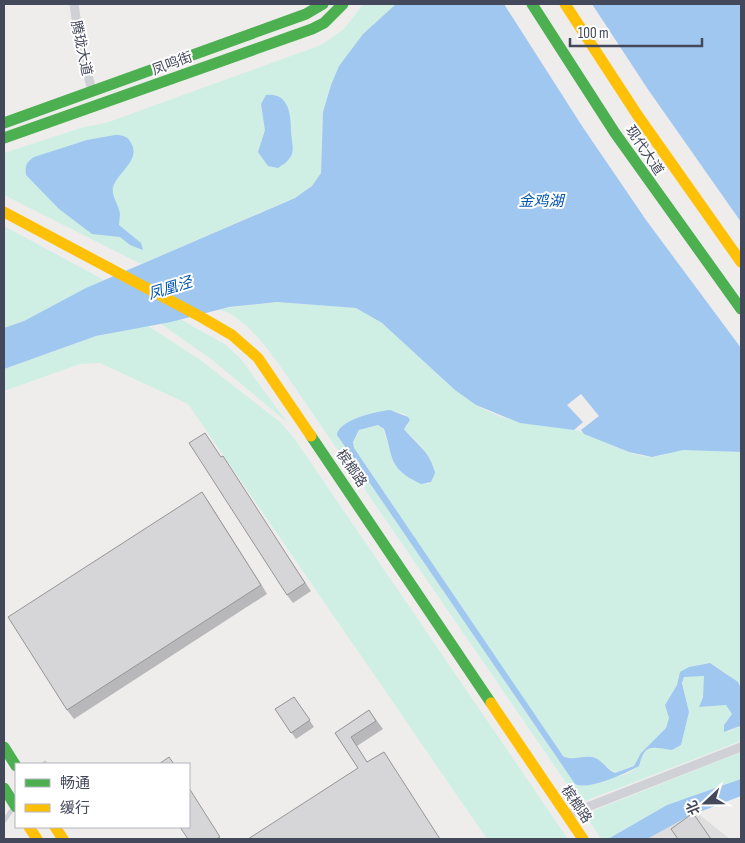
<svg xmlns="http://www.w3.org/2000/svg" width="745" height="843" font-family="'Sofia Sans Condensed','Noto Sans SC',sans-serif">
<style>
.education{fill:#dfdede}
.green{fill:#cfefe5}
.water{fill:#a0c7f0}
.pier{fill:#eeedec}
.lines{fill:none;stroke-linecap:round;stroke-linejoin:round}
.lane{stroke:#d0d1d6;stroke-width:4.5}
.street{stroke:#d0d1d6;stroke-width:9}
.fast{stroke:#4caf50;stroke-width:11}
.slow{stroke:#ffc107;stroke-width:11}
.wall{fill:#b8b8ba}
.shaded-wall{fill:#969697}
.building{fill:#d6d6d8;stroke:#969697}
.labels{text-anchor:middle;stroke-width:4;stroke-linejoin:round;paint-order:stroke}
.street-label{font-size:14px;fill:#43485a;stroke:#fff}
.water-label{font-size:15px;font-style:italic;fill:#0255af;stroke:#fff}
</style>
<rect width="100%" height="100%" fill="#eeedec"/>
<path class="education" d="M697,813L730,839H647L668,826Z"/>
<path class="green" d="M363,4H396L363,34L339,66L331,85L323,112L321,173L316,182L301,195L141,264L4,195V153L84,127L106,123L321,45L344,29Z
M4,226L104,280L24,321L4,328Z
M277,302L356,308C402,330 433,375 474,403C508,427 536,419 572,429C598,436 624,455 651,457C663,457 673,450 684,450C703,448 722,453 741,452V689C738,682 734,680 728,675C706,658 701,663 679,675L677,685L665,705L669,718L666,728L641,753L634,766L615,773L595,758L584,757L569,759L560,753L354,449L353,442L360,430L378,425L383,429C395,461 388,473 428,484L431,482L434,469L422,447L404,429L408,424L405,414L395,412L339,438L575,784L582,786L627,774L639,766C645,744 651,747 672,750L681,745L689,712L682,680L687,676H704C707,685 702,697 699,707L726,705L732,714L726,722L728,732L740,726L741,723V741L580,803L278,363C263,343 244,317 219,309Z
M180,319L226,345L240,358L287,422L211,359L161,324Z
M148,326L199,359L280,422L294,438L568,839H487L188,404L100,363L80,364L4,391V369L96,336Z
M741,752V779L667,805L608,839H601L585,814Z"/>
<path class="water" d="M396,4H741V452L683,450L652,457L629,452L584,434L581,430L599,416L581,394L567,405L583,422L574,430L520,423L476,405L455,390L382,323L356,308L277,302L229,307L171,322L96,336L4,369V328L24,321L86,288L295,198L312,186L321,173L323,112L331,85L339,66L363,34Z
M266,95C289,92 291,115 291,131C291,138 294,147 292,154C289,161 284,164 278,168L268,166L258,152L265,130L261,104Z
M115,135C122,135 128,136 131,143C141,160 118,172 113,187C111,196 119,205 120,214C120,218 119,221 119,225L141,243L143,250L130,245L120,237L92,234L59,209L26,175C25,166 26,162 34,157L87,140Z
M390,410L408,417L410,420L404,429C416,444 430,451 435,473L431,482L421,484C387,468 394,458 384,429L378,425L359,430L353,442L354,448L563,756C572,762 584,754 595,758C603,761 607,770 615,773L634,766L641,753L666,728L669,718L665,705L677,685L680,672L689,667L710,663L738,682L741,689L740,726L724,732V725L732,714L726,705L699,707L703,697L704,676L684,677L682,683L689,712L681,745L672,750C651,747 645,743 639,766C626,773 588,791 575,784L337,435C338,420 377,411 390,410Z
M741,779V796L689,816L647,839H608L667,805Z"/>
<path class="pier" d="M504,4H592L647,88L741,222V348L646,220L582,126Z"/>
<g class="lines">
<path class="lane" d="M44,764L45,763
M4,821L14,807"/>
<path class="street" d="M74,4L79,39L92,91
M567,815L741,747"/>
<path class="fast" d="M532,4L615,133L741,309
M4,123L306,14L323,4
M4,138L312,29L324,23L343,4
M311,436L491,703
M4,747L16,766
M4,788L16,807"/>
<path class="slow" d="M565,4L638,116L741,262
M4,212L201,317L232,335L258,358L311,436
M491,703L583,839
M29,827L37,839
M55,827L63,839"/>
</g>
<path class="wall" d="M221,457L311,591L293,603L287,595Z
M208,501L267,594L74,719L67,710Z
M294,697L314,727L296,739L275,709Z
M369,710L383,729L357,746L367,762L384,752L390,761L358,768L335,733Z"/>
<path class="shaded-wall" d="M202,492L208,501L267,594L261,585Z"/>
<path class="building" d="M205,433L221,457L223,456L305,583L287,595L189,443Z
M202,492L261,585L67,710L8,617Z
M294,697L310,720L291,733L275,709Z
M369,710L376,721L351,737L367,762L384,752L440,839H248L358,768L335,733Z
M169,757L174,764H159Z
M189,788L220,837L216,839H188L180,827H189Z
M693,813L711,839H678L671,829Z"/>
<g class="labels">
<g class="street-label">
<text transform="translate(82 48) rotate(78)" y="5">腾珑大道</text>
<text transform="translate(172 63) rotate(-20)" y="5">凤鸣街</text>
<text transform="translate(645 150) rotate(56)" y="5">现代大道</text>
<text transform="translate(352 468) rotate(56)" y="5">槟榔路</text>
<text transform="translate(577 804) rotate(56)" y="5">槟榔路</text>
</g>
<g class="water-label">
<text x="541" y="206">金鸡湖</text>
<text transform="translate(170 288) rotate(-17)" y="5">凤凰泾</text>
</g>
</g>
<rect width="745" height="843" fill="none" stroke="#43485a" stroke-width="10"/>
<rect x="15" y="763" width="175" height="65" fill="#ffffff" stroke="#b4b6bd"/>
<rect x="25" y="779" width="25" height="8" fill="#4caf50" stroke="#b4b6bd"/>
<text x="60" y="788" font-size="15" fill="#43485a">畅通</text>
<rect x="25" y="804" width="25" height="8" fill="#ffc107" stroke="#b4b6bd"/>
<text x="60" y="813" font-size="15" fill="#43485a">缓行</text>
<g transform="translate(705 803) rotate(248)" stroke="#ffffff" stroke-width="4" paint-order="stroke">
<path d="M0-4L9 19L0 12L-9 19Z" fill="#43485a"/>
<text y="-8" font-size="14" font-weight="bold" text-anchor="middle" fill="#43485a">北</text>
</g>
<path d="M570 38v8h132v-8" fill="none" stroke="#43485a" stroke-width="2.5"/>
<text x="578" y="38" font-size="15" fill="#43485a" stroke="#ffffff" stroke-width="4" paint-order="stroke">100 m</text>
</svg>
